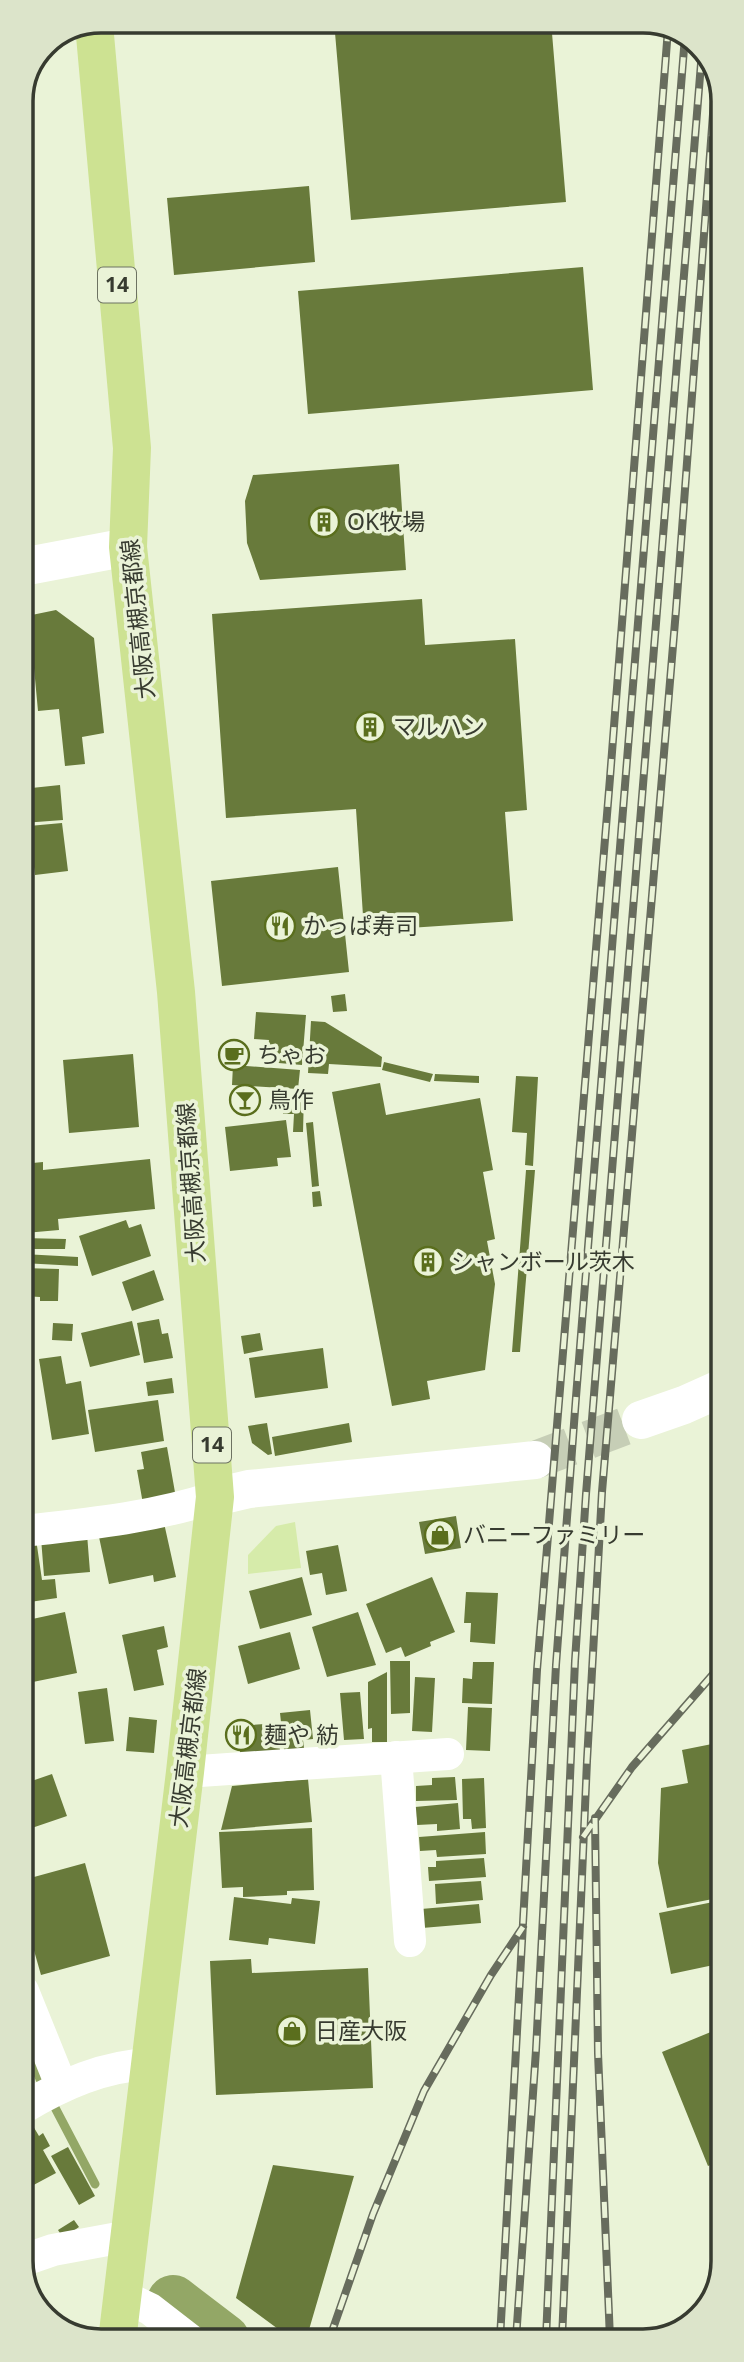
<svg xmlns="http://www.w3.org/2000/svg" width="744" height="2362" font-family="'Noto Sans','Noto Sans JP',sans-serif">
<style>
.green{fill:#d6ebaa}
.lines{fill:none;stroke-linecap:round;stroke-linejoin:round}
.stream{stroke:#93a766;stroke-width:9}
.river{stroke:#93a766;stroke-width:52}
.building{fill:#687a3b}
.tertiary-tunnel{stroke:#c6ceb6;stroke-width:38;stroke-dasharray:38 19;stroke-linecap:butt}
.minor{stroke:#fff;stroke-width:32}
.tertiary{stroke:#fff;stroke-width:38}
.primary{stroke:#cde292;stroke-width:38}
.rail-casing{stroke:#676c5d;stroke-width:8}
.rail{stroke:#eaf3d7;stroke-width:5;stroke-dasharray:16;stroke-linecap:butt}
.labels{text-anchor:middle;stroke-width:7;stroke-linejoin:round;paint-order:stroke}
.shield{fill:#eaf3d7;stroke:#6d7262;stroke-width:2}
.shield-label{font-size:21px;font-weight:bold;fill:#373b30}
.poi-label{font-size:23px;fill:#373b30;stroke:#eaf3d7;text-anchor:start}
.street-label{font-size:23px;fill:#373b30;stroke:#eaf3d7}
.rim{fill:none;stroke:#373b30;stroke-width:3.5}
</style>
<rect width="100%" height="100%" fill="#eaf3d7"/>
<path class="green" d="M295,1522L301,1568L248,1574V1555L276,1526Z"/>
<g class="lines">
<path class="stream" d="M23,2037L40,2079L95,2184"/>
<path class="river" d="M173,2301L224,2340"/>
</g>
<path class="building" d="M334,21H551L566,202L351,220Z
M309,186L315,262L174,275L167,198Z
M583,267L593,390L308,414L298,291Z
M399,464L406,570L260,580L247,543L245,501L253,475Z
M422,599L425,645L515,639L527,810L505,812L513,921L364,931L356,809L226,818L212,614Z
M56,610L94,638L104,733L82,737L85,764L65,766L59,709L38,711L34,668L22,670V617Z
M60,785L63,820L23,823L22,789Z
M62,823L68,871L35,875L29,826Z
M22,836L28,870L22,871Z
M338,867L349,972L222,986L211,881Z
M719,957H721V1010L716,1009Z
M345,994L347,1011L333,1012L331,996Z
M256,1012L306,1015L302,1065L267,1062L269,1040L254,1039Z
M311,1021L325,1022L382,1057L381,1067L329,1064L328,1074L308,1073Z
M133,1054L139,1127L69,1133L63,1060Z
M384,1062L433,1074L430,1082L382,1070Z
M233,1065L300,1070L298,1089L232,1085Z
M435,1074L479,1076V1083L434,1081Z
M516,1076L538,1077L533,1166L525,1165L527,1133L512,1132Z
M380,1083L386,1115L480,1098L493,1170L483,1172L495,1239L487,1241L495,1284L485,1370L427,1381L430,1399L392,1406L332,1092Z
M295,1094H304L303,1132H293L294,1114H283V1105Z
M286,1120L291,1157L277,1158L278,1166L230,1171L225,1127Z
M313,1122L319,1186L312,1187L306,1123Z
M150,1159L155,1209L58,1219L59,1230L25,1233L22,1164L43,1162V1170Z
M526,1170H535L520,1352H512Z
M320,1191L322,1206L313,1207L312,1192Z
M126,1220L129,1228L141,1224L151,1256L92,1276L79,1236Z
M22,1238L66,1239L65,1249H22Z
M23,1254L78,1257V1266L22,1263Z
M22,1268L59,1269L58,1301H40V1297L23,1296Z
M154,1270L164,1300L132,1311L122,1282Z
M159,1319L162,1334L168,1333L173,1358L144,1363L137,1323Z
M132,1321L140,1355L90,1367L81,1333Z
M53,1323L73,1324L72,1341L52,1340Z
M260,1333L263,1350L244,1354L241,1336Z
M323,1348L328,1388L255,1398L249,1358Z
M61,1356L66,1384L81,1381L89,1434L52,1440L39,1359Z
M172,1378L174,1393L148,1396L146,1382Z
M158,1400L164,1441L95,1452L88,1410Z
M267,1423L272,1454L268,1455L252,1443L248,1426Z
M349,1423L352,1442L275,1456L272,1437Z
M167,1447L176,1498L143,1504L137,1470L144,1469L141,1452Z
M24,1459L32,1511L23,1512V1460Z
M456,1516L461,1548L425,1554L419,1522Z
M164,1523L176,1577L154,1582L153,1575L109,1584L99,1537Z
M87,1534L90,1572L44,1576L41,1538Z
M36,1539L42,1580L55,1579L57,1598L23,1603V1540Z
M338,1545L347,1591L326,1595L322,1573L310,1575L306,1551Z
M302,1577L312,1615L260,1629L249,1591Z
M432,1577L455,1632L430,1642L431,1646L405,1657L401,1647L386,1653L366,1604Z
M466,1592L498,1593L495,1644L470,1642L471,1623H464Z
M65,1612L77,1673L23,1684V1621Z
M358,1612L376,1665L327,1677L312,1627Z
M164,1626L168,1647L157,1650L164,1685L134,1691L122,1635Z
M290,1632L300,1669L248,1684L238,1646Z
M390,1661H410V1713L391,1714Z
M473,1662H494L492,1704L462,1703L463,1678L472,1679Z
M387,1672V1742H372V1728L368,1729V1682Z
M415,1677L435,1678L432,1732L412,1731Z
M107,1688L114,1741L85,1744L78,1692Z
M360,1692L364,1739L344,1740L340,1693Z
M468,1707L492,1708L490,1751L466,1750Z
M310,1710L313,1739L303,1740L304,1748L284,1750L280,1713Z
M129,1717L157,1720L154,1753L126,1751Z
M278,1723L280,1751L240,1753L238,1726Z
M722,1742L723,1897L667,1908L658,1863L661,1788L688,1783L682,1750Z
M52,1774L67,1816L23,1831V1784Z
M455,1777L457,1800L416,1801V1786L432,1785V1778Z
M484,1778L486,1828L472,1829L471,1819H463L462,1779Z
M308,1779L312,1822L221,1830L232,1786Z
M458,1803L460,1829L437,1831V1824L417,1825L415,1807Z
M312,1828L314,1890L287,1891V1895L243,1897V1887L222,1888L219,1832Z
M485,1832L486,1854L437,1857L436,1850L420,1851L419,1837Z
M484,1858L486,1877L429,1881L428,1867H436V1861Z
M85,1863L110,1956L41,1975L23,1912V1880Z
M481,1881L483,1900L436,1904L435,1884Z
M234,1897L291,1904L292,1898L320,1901L315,1944L269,1938L268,1945L229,1940Z
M723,1900V1963L671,1974L659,1913Z
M479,1904L481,1923L422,1928L421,1909Z
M251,1959L252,1973L368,1968L373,2088L216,2095L210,1961Z
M723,2027V2160L708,2166L662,2052Z
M30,2121L39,2136L43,2133L50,2146L43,2150L56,2173L28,2188L24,2181L23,2125Z
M68,2147L95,2196L79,2205L51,2156Z
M273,2165L354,2176L306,2340H293L236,2298Z
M74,2220L79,2227L63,2238L58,2230Z"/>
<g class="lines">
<path class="tertiary-tunnel" d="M535,1460L641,1420"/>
<path class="minor" d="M23,1531C88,1524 152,1518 215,1497
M396,1757L410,1941
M185,1772L448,1754
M23,1991L61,2085
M23,2108C63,2084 104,2066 150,2064
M24,2260L53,2250L129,2236
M123,2296L150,2309L190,2340"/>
<path class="tertiary" d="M22,567L128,547
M641,1420L684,1405L722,1388
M215,1497L249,1489L535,1460"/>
<path class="primary" d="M94,24L132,448L128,547L176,992L215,1497L185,1772L117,2341"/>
<g class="rail-casing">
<path id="rail" d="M595,1818L598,2053L610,2339
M583,1837L632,1767L722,1664
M500,2339L537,1670L610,778L668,29
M516,2339L536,2050L556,1665L576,1397L685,36
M546,2339L575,1661L586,1494L702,51
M562,2339L587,1761L602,1492L676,610L716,74
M329,2340L373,2214L424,2091L491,1975L523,1927"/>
</g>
<use href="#rail" class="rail"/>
</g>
<defs>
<g id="building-ring" transform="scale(1.575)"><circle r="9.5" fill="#eaf3d7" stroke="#5a6e1d" stroke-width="1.5"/><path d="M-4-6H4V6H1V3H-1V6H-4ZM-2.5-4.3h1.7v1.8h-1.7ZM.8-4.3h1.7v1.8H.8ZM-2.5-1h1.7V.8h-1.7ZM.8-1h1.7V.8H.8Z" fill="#5a6e1d"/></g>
<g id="restaurant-ring" transform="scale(1.575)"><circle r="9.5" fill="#eaf3d7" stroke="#5a6e1d" stroke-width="1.5"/><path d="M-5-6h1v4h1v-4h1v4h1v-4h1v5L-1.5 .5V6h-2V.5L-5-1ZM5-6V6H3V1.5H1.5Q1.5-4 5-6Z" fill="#5a6e1d"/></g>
<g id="cafe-ring" transform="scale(1.575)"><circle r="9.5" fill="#eaf3d7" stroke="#5a6e1d" stroke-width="1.5"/><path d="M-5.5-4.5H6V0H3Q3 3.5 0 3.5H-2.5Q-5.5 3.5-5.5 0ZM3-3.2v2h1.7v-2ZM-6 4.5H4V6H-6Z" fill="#5a6e1d"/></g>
<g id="bar-ring" transform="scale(1.575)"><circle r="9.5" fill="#eaf3d7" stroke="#5a6e1d" stroke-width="1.5"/><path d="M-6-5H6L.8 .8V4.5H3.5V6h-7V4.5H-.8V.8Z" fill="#5a6e1d"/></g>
<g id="shop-ring" transform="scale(1.575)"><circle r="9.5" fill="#eaf3d7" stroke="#5a6e1d" stroke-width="1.5"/><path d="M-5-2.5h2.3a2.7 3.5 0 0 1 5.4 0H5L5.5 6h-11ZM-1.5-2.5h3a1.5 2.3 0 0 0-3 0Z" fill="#5a6e1d"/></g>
</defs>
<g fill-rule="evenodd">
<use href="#building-ring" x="324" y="522"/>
<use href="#building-ring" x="370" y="727"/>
<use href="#restaurant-ring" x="280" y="926"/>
<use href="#cafe-ring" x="234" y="1055"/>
<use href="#bar-ring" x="245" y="1100"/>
<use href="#building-ring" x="428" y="1262"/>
<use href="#shop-ring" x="440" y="1535"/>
<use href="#restaurant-ring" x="241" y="1735"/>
<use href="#shop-ring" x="292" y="2031"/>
</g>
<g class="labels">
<g class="shield">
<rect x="98" y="267.5" width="38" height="35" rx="5"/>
<rect x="193" y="1427.5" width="38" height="35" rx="5"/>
</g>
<g class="shield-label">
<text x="117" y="292">14</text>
<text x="212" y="1452">14</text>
</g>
<g class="poi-label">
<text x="347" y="530">OK牧場</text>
<text x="393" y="735">マルハン</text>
<text x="303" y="934">かっぱ寿司</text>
<text x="257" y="1063">ちゃお</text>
<text x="268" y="1108">鳥作</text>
<text x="451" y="1270">シャンボール茨木</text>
<text x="463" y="1543">バニーファミリー</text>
<text x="264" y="1743">麺や 紡</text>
<text x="315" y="2039">日産大阪</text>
</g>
<g class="street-label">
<text transform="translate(138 619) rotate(-96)" y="8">大阪高槻京都線</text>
<text transform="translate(191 1183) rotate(-94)" y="8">大阪高槻京都線</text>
<text transform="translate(188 1748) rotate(-83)" y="8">大阪高槻京都線</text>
</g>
</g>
<path d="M0 0H744V2362H0ZM101 33H643A68 68 0 0 1 711 101V2261A68 68 0 0 1 643 2329H101A68 68 0 0 1 33 2261V101A68 68 0 0 1 101 33Z" fill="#dce4ca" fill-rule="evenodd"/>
<path class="rim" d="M101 33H643A68 68 0 0 1 711 101V2261A68 68 0 0 1 643 2329H101A68 68 0 0 1 33 2261V101A68 68 0 0 1 101 33Z"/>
</svg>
